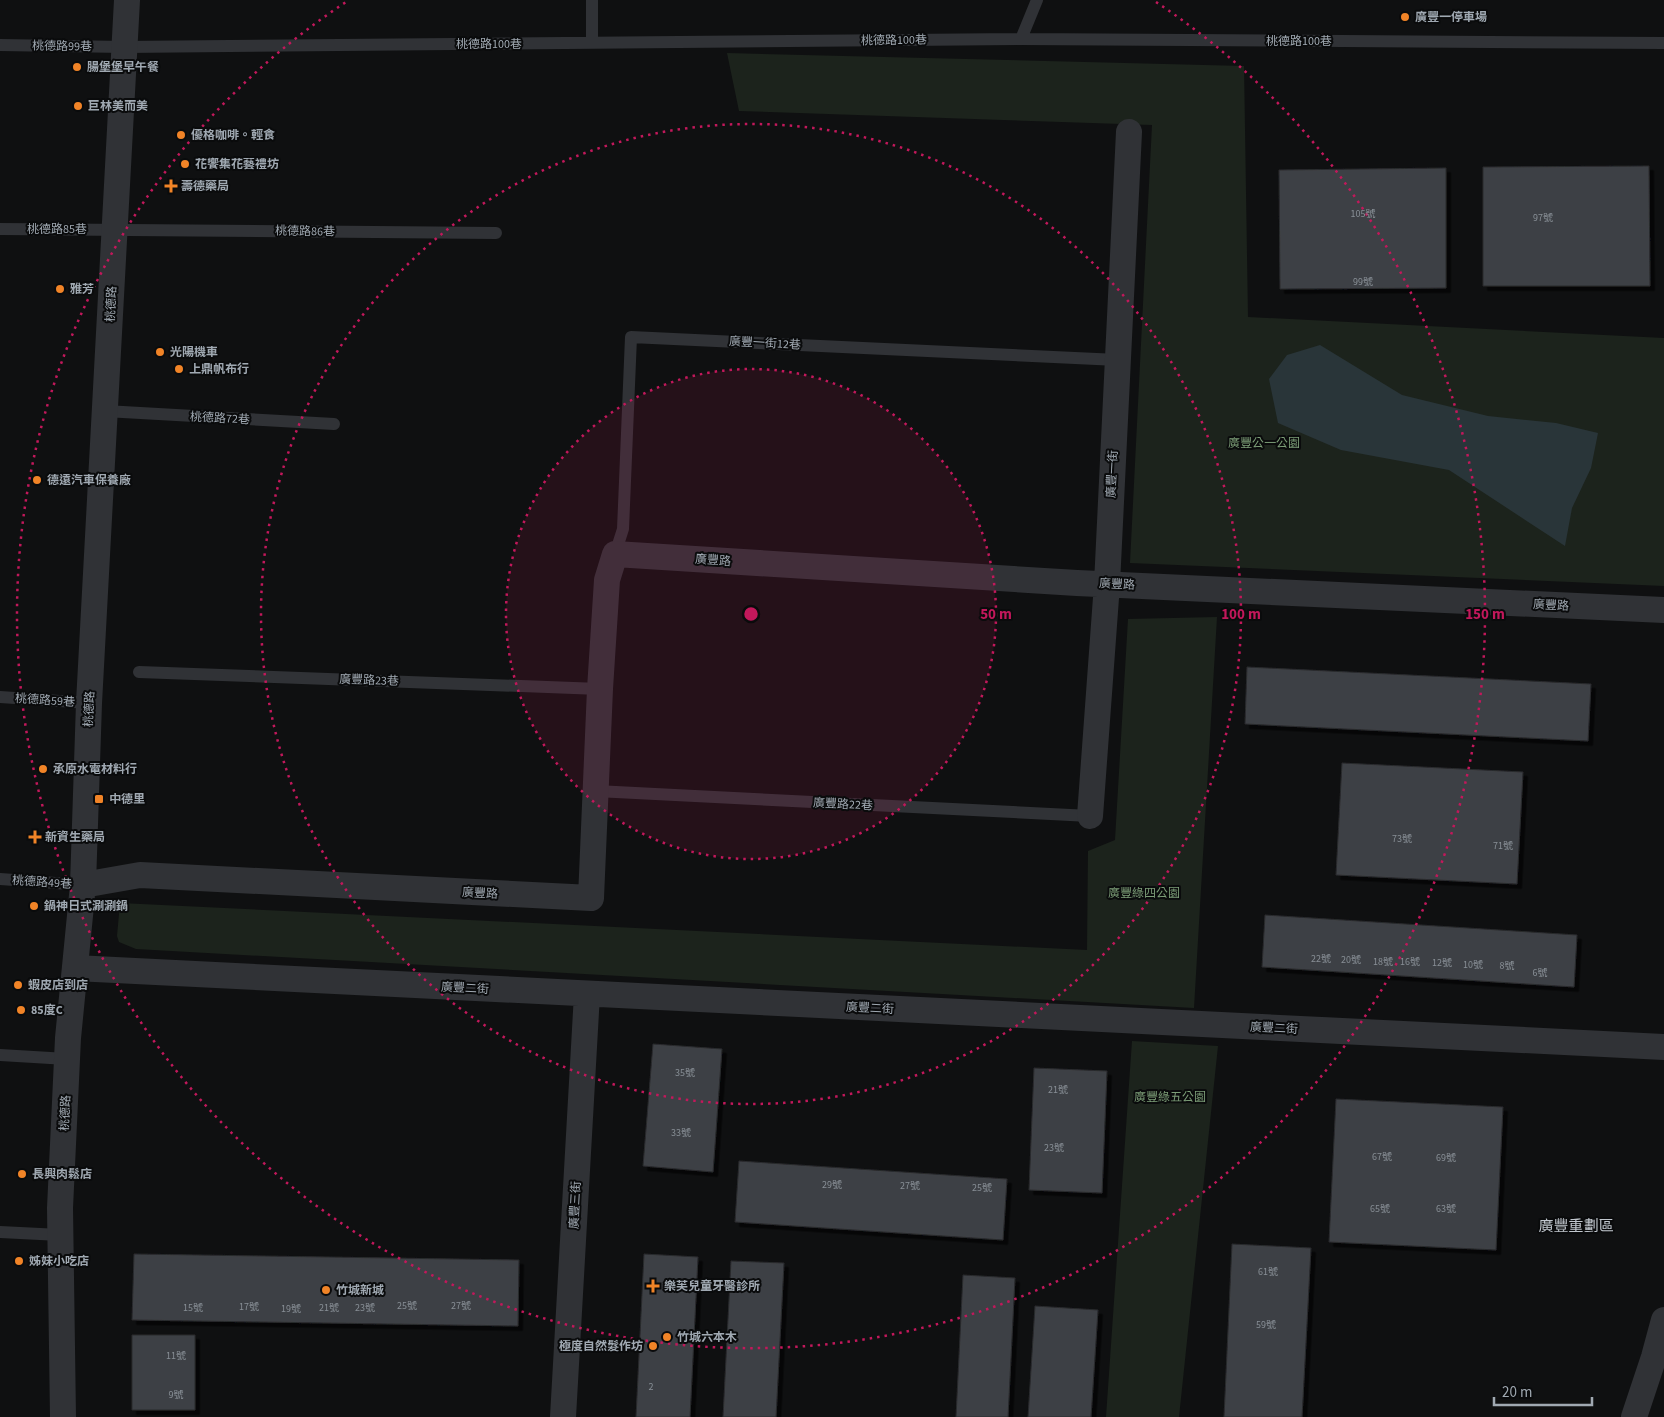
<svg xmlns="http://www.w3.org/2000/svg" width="1664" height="1417" font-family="'Source Sans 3','Noto Sans TC',sans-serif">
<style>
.green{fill:#1c231c}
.water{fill:#293539}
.building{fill:#3e4044;stroke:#292a2d;filter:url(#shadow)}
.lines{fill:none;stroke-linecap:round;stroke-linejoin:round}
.lane{stroke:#303236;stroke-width:12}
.street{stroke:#303236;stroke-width:26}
.ring{fill:none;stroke:#c2185b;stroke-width:2.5;stroke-dasharray:2.5 5}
.poi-dot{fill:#f18427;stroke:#0a0b0c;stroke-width:2}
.labels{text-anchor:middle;stroke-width:4;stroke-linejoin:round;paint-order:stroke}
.number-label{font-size:10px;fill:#888f96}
.poi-label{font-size:12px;font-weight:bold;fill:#a0a9b2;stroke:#0a0b0c;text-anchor:start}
.street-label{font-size:12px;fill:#a0a9b2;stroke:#0a0b0c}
.park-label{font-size:12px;fill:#7c9d77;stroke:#0a0b0c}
.quarter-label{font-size:15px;fill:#c1c7ce;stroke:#0a0b0c}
.centre{fill:#c2185b;stroke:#0a0b0c;stroke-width:2.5}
.ring-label{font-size:15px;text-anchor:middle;font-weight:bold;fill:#c2185b;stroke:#0a0b0c;stroke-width:4;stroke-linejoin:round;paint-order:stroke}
</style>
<defs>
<filter id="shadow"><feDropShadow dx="4.5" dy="4.5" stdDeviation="0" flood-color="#0009"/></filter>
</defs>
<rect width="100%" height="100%" fill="#0f1011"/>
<path class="green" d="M727,53L1244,66L1248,317L1664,338V586L1130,563L1152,125L739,111Z
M1217,617L1194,1008L136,949L119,942L117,936L120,903L1087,950L1088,851L1115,840L1128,619Z
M1132,1041L1218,1046L1179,1417H1106Z"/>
<path class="water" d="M1320,345L1402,395L1488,416L1556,423L1598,433L1591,468L1572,508L1565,546L1449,470L1341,450L1278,423L1269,379L1287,355Z"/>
<path class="building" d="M1649,166L1650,286H1483V167Z
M1446,168V288L1280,289L1279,170Z
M1247,667L1591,684L1588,741L1245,724Z
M1342,763L1523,772L1517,884L1336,875Z
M1265,915L1577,935L1574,987L1262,967Z
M653,1044L722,1049L713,1172L643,1166Z
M1034,1068L1107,1071L1102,1193L1029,1190Z
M1336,1099L1503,1107L1496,1250L1329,1242Z
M739,1161L1007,1179L1003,1240L735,1222Z
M1232,1244L1311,1248L1302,1417H1224Z
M134,1254L519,1260L518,1326L132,1320Z
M644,1254L698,1257L690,1417H636Z
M731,1261L784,1263L776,1417H723Z
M963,1275L1015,1278L1008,1417H956Z
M1035,1306L1098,1310L1091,1417H1028Z
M132,1335H195V1410H132Z"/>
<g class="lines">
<path class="lane" d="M592,0V43
M1021,39L1037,0
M0,45L124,47L1021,39L1664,43
M0,229L496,233
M105,411L334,424
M615,554L623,529L631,337L1118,360
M139,672L600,689
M0,697L89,703
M596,791L1090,816
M0,879L83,885
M0,1055L67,1059
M0,1232L60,1235"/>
<path class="street" d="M1090,816L1107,584L1129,132
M83,885L140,875L591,898L600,689L607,580L615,554L1077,583L1664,610
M75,968L1664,1047
M63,1417L60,1208L68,1038L83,885L89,703L127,0
M563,1417L587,994
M1634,1417L1654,1357L1664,1320"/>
</g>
<circle cx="751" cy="614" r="245" fill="#c2185b" fill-opacity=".12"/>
<g class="ring">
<circle cx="751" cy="614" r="245"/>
<circle cx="751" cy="614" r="490"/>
<path d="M1156 2A734 734 0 1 1 346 2"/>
</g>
<g class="poi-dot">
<circle cx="1405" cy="17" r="5"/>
<circle cx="77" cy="67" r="5"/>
<circle cx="78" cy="106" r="5"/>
<circle cx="181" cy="135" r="5"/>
<circle cx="185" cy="164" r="5"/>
<path d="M168.5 178.5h5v5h5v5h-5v5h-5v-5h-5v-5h5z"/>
<circle cx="60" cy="289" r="5"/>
<circle cx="160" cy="352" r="5"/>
<circle cx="179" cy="369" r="5"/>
<circle cx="37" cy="480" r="5"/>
<circle cx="43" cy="769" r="5"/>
<rect x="94" y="794" width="10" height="10" rx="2.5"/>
<path d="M32.5 829.5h5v5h5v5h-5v5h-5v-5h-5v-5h5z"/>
<circle cx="34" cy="906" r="5"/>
<circle cx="18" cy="985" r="5"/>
<circle cx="21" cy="1010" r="5"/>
<circle cx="22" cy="1174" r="5"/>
<circle cx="19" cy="1261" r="5"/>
<path d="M650.5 1278.5h5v5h5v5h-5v5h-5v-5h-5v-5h5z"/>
<circle cx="326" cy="1290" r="5"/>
<circle cx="667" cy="1337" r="5"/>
<circle cx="653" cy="1346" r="5"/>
</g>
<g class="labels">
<g class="number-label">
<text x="1363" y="217">105號</text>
<text x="1543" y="221">97號</text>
<text x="1363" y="285">99號</text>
<text x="1402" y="842">73號</text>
<text x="1503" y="849">71號</text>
<text x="1321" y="962">22號</text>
<text x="1351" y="963">20號</text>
<text x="1383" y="965">18號</text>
<text x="1410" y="965">16號</text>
<text x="1442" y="966">12號</text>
<text x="1473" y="968">10號</text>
<text x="1507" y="969">8號</text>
<text x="1540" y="976">6號</text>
<text x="685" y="1076">35號</text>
<text x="1058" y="1093">21號</text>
<text x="681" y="1136">33號</text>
<text x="1054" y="1151">23號</text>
<text x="1382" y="1160">67號</text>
<text x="1446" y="1161">69號</text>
<text x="832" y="1188">29號</text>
<text x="910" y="1189">27號</text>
<text x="982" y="1191">25號</text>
<text x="1380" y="1212">65號</text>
<text x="1446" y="1212">63號</text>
<text x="1268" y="1275">61號</text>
<text x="407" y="1309">25號</text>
<text x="461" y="1309">27號</text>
<text x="249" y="1310">17號</text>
<text x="193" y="1311">15號</text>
<text x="329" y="1311">21號</text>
<text x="365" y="1311">23號</text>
<text x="291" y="1312">19號</text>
<text x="1266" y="1328">59號</text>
<text x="176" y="1359">11號</text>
<text x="651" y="1390">2</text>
<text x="176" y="1398">9號</text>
</g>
<g class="poi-label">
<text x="1415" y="21">廣豐一停車場</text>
<text x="87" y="71">腸堡堡早午餐</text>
<text x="88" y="110">巨林美而美</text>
<text x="191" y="139">優格咖啡。輕食</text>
<text x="195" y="168">花饗集花藝禮坊</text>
<text x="181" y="190">壽德藥局</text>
<text x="70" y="293">雅芳</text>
<text x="170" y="356">光陽機車</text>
<text x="189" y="373">上鼎帆布行</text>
<text x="47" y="484">德遠汽車保養廠</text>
<text x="53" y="773">承原水電材料行</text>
<text x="109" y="803">中德里</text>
<text x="45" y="841">新資生藥局</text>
<text x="44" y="910">鍋神日式涮涮鍋</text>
<text x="28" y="989">蝦皮店到店</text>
<text x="31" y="1014">85度C</text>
<text x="32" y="1178">長興肉鬆店</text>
<text x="29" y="1265">姊妹小吃店</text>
<text x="664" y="1290">樂芙兒童牙醫診所</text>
<text x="336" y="1294">竹城新城</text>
<text x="677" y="1341">竹城六本木</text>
<text x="643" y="1350" text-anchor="end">極度自然髮作坊</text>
</g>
<g class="street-label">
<text transform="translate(894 40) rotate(-1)" y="4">桃德路100巷</text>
<text x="1299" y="45">桃德路100巷</text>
<text x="489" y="48">桃德路100巷</text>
<text transform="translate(62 46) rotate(1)" y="4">桃德路99巷</text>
<text x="57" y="233">桃德路85巷</text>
<text transform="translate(305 231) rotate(1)" y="4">桃德路86巷</text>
<text transform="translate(111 304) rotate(-87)" y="4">桃德路</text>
<text transform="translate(765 343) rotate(3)" y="4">廣豐一街12巷</text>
<text transform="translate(220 418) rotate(3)" y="4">桃德路72巷</text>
<text transform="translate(1112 474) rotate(-87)" y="4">廣豐一街</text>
<text transform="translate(713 560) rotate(4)" y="4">廣豐路</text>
<text transform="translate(1117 584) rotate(3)" y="4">廣豐路</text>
<text transform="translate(1551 605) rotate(3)" y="4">廣豐路</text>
<text transform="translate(369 680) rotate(2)" y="4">廣豐路23巷</text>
<text transform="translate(45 700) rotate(4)" y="4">桃德路59巷</text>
<text transform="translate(89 709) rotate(-87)" y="4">桃德路</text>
<text transform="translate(843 804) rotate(3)" y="4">廣豐路22巷</text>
<text transform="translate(42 882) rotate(4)" y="4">桃德路49巷</text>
<text transform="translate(480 893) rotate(3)" y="4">廣豐路</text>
<text transform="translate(465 988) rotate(3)" y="4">廣豐二街</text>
<text transform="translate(870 1008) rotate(3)" y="4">廣豐二街</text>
<text transform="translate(1274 1028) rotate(3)" y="4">廣豐二街</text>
<text transform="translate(65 1113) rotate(-87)" y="4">桃德路</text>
<text transform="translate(575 1205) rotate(-87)" y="4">廣豐三街</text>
</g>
<g class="park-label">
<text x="1264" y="447">廣豐公一公園</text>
<text x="1144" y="897">廣豐綠四公園</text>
<text x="1170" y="1101">廣豐綠五公園</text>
</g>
<g class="quarter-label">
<text x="1576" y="1231">廣豐重劃區</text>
</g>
</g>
<circle cx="751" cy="614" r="8" class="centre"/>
<g class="ring-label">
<text x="996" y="619">50 m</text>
<text x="1241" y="619">100 m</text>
<text x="1485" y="619">150 m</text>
</g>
<path d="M1494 1397v8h98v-8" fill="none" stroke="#a0a9b2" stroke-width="2.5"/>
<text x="1502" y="1397" font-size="15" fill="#a0a9b2" stroke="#0a0b0c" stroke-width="4" paint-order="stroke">20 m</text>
</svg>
